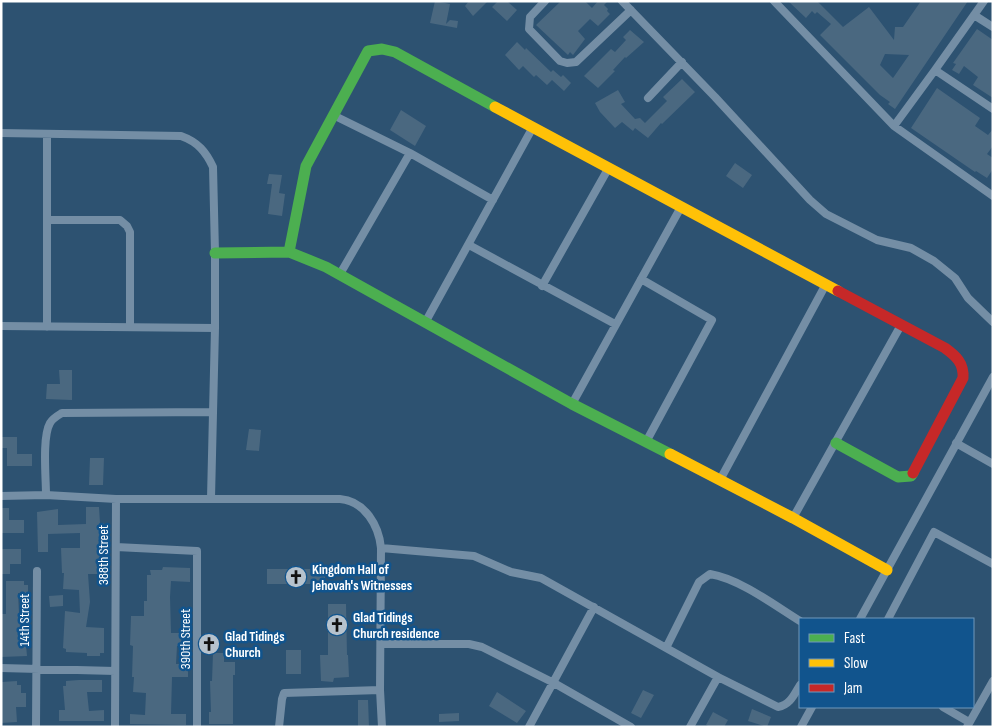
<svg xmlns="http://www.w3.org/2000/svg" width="994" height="728" font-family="'Sofia Sans Condensed',sans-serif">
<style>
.building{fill:#4a6880;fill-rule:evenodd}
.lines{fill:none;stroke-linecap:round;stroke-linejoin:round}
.street{stroke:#748ea5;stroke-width:8}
.fast{stroke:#4caf50;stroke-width:11}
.slow{stroke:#ffc107;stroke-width:11}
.jam{stroke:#c62828;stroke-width:11}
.labels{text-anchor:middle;stroke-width:5;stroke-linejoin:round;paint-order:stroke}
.street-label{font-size:14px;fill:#fff;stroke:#11548d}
.poi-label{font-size:14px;font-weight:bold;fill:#fff;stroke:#11548d;text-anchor:start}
</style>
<rect width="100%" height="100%" fill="#2d5271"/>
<path class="building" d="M435,1L450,4L446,24L450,20L458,21L457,28L430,23Z
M469,1H488L473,16L465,6Z
M498,1H507L517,10L507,21L492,7Z
M561,1H585L592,8L598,1H608L604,5L608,9L607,11L610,14L598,26L590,19L578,31L585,39L573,55L570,52L568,55L536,25Z
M788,1H817L843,27L869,7L894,40L895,27H903L921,1H968L895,109L888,104L890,102L880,95L820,35L831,24L817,12L815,14L812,11L806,18ZM885,54L909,55L893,78L880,65Z
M977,29L993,40V98L973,85L978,77L964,66L959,74L952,70L956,64L953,63Z
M630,30L644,42L626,58L625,57L613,70L615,71L598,88L584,76L611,49L615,52L626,40L623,37Z
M517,42L525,50L526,48L551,72L553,70L561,77L563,75L571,83L564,91L552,80L547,85L536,75L534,77L523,66L519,70L505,55Z
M682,79L695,92L662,124L661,123L648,138L635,128L633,131L622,122L615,128L600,112L595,103L618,90L625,102L621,104L635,119L640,118L645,123L667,101L663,97Z
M937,88L980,118L975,126L988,135L993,129V146L987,154L993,158V169L987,178L976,171L975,172L911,128Z
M401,110L426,126L415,146L390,130Z
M735,163L752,175L743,188L726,176Z
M269,174L282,175L279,193L285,194L282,216L268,214L272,184H267Z
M59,370H72V400L46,399L47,384H60Z
M249,429L261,430L259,451L246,450Z
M1,437H17V454H32V466H7V448H1Z
M90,458H104L103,485H89Z
M86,507H99L100,523H104L103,558H101V574H88L90,602L86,627L104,628V653H100V656H87V653L66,652V649L63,648L65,611L80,613L79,590L63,589L64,573H62L61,548H80V533L48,534V552H38L37,512L58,509V525L86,524Z
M1,508H9V520H24V533H1Z
M1,549H21V564H10V574H1Z
M163,567L190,568V582L171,581L170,597L171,633H184V646H177L176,664H188V677H172L171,714H186V725L130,724V714L145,715L146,693L133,692L134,677H132L133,646L130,645L131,616H144V601H147V575H151L150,570H162Z
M267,569H325V584H267Z
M6,581H24V585H28V593H18L19,613H25L24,646L26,645L27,656L1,657L2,614H6Z
M63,595V606L50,607L49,596Z
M328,604H346L347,655H348L349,677L334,678L333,682L321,681L320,655H328Z
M286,650H301V674H286Z
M213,653H224V662H235V675H233V724H209V712H211L210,681H212Z
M79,680H102V692H87L89,711L104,710V721H59V710H65L63,686H66V681Z
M17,681V685H21V693H26V707H16L17,722L1,723L2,682Z
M643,690L654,695L641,718L631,713Z
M497,692L526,711L517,723L489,706Z
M358,700H368L369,727H358Z
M752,709L771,717L767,727L748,721Z
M713,712L728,720L724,727H710L706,725Z
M459,713V721L439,722V714Z"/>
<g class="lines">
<path class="street" d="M545,1L530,17L529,29L560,61L567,63L576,62L631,10
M622,1L715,97L810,200L826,214L877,240L911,248L934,261L955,278L968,298L993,322
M774,1L894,126L993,196
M984,1L935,70L993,109
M974,15L993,27
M648,98L682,62
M333,115L410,153L493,200
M894,126L935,70
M1,133L181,136C198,142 206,152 213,167L215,253V328L211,498
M47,134V327
M47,220H120L127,226L130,232V327
M469,245L615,324
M340,274L410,153
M641,279L712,320L646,442
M542,286L608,169
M426,321L533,127
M1,326L215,328
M572,404L681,207
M956,443L993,464
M720,480L826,284
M46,495C46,478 42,437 50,423C53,418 57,416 62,413L213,412
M1,496L46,495L116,499H340C365,501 379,526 381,548L380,690L382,727
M793,518L901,325
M116,547L197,551V727
M381,548L474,556L511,572L541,578L718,677L778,707C790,705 794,695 800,685
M860,619L993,377
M888,619L934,532L993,564
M381,644H469L482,647L554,683L631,727
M666,648L699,582L710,574C740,579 774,605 800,621
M1,668L115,671
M943,707L969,722
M36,727L37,571
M115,727L116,499
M279,727L282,699L284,693L380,690
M529,727L594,607
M690,727L718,677
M801,727L812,707
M967,727L993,681"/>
<path class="fast" d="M289,252L306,166L368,51L382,49L395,52L495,107
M215,253L289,252L326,267L572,404L670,454
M836,443L898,477L911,476L913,473"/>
<path class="slow" d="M495,107L838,291
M670,454L793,518L887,570"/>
<path class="jam" d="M838,291L945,348C956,356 964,363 963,378L913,473"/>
</g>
<defs>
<g id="church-disc" transform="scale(1.125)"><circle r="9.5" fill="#b6c2cd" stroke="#11548d"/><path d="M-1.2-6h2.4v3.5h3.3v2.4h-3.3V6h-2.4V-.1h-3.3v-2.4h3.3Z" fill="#111"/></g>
</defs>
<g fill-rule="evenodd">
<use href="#church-disc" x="296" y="577"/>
<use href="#church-disc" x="337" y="625"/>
<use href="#church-disc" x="209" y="644"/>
</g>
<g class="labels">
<g class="street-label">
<text transform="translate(103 555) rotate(-90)" y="5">388th Street</text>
<text transform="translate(24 620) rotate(-90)" y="5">14th Street</text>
<text transform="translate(185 639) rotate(-90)" y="5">390th Street</text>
</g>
<g class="poi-label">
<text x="312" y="574">Kingdom Hall of<tspan x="312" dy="16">Jehovah's Witnesses</tspan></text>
<text x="353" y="622">Glad Tidings<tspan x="353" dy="16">Church residence</tspan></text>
<text x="225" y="641">Glad Tidings<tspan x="225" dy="16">Church</tspan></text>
</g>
</g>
<rect width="994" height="728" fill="none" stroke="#ffffff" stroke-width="5"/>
<rect x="799" y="618" width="175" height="90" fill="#11548d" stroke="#7098bb"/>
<rect x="809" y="634" width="25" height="8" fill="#4caf50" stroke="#7098bb"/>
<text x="844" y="643" font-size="15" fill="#ffffff">Fast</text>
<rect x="809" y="659" width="25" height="8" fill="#ffc107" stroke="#7098bb"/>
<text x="844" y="668" font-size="15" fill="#ffffff">Slow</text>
<rect x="809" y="684" width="25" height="8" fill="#c62828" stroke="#7098bb"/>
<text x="844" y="693" font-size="15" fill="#ffffff">Jam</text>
</svg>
